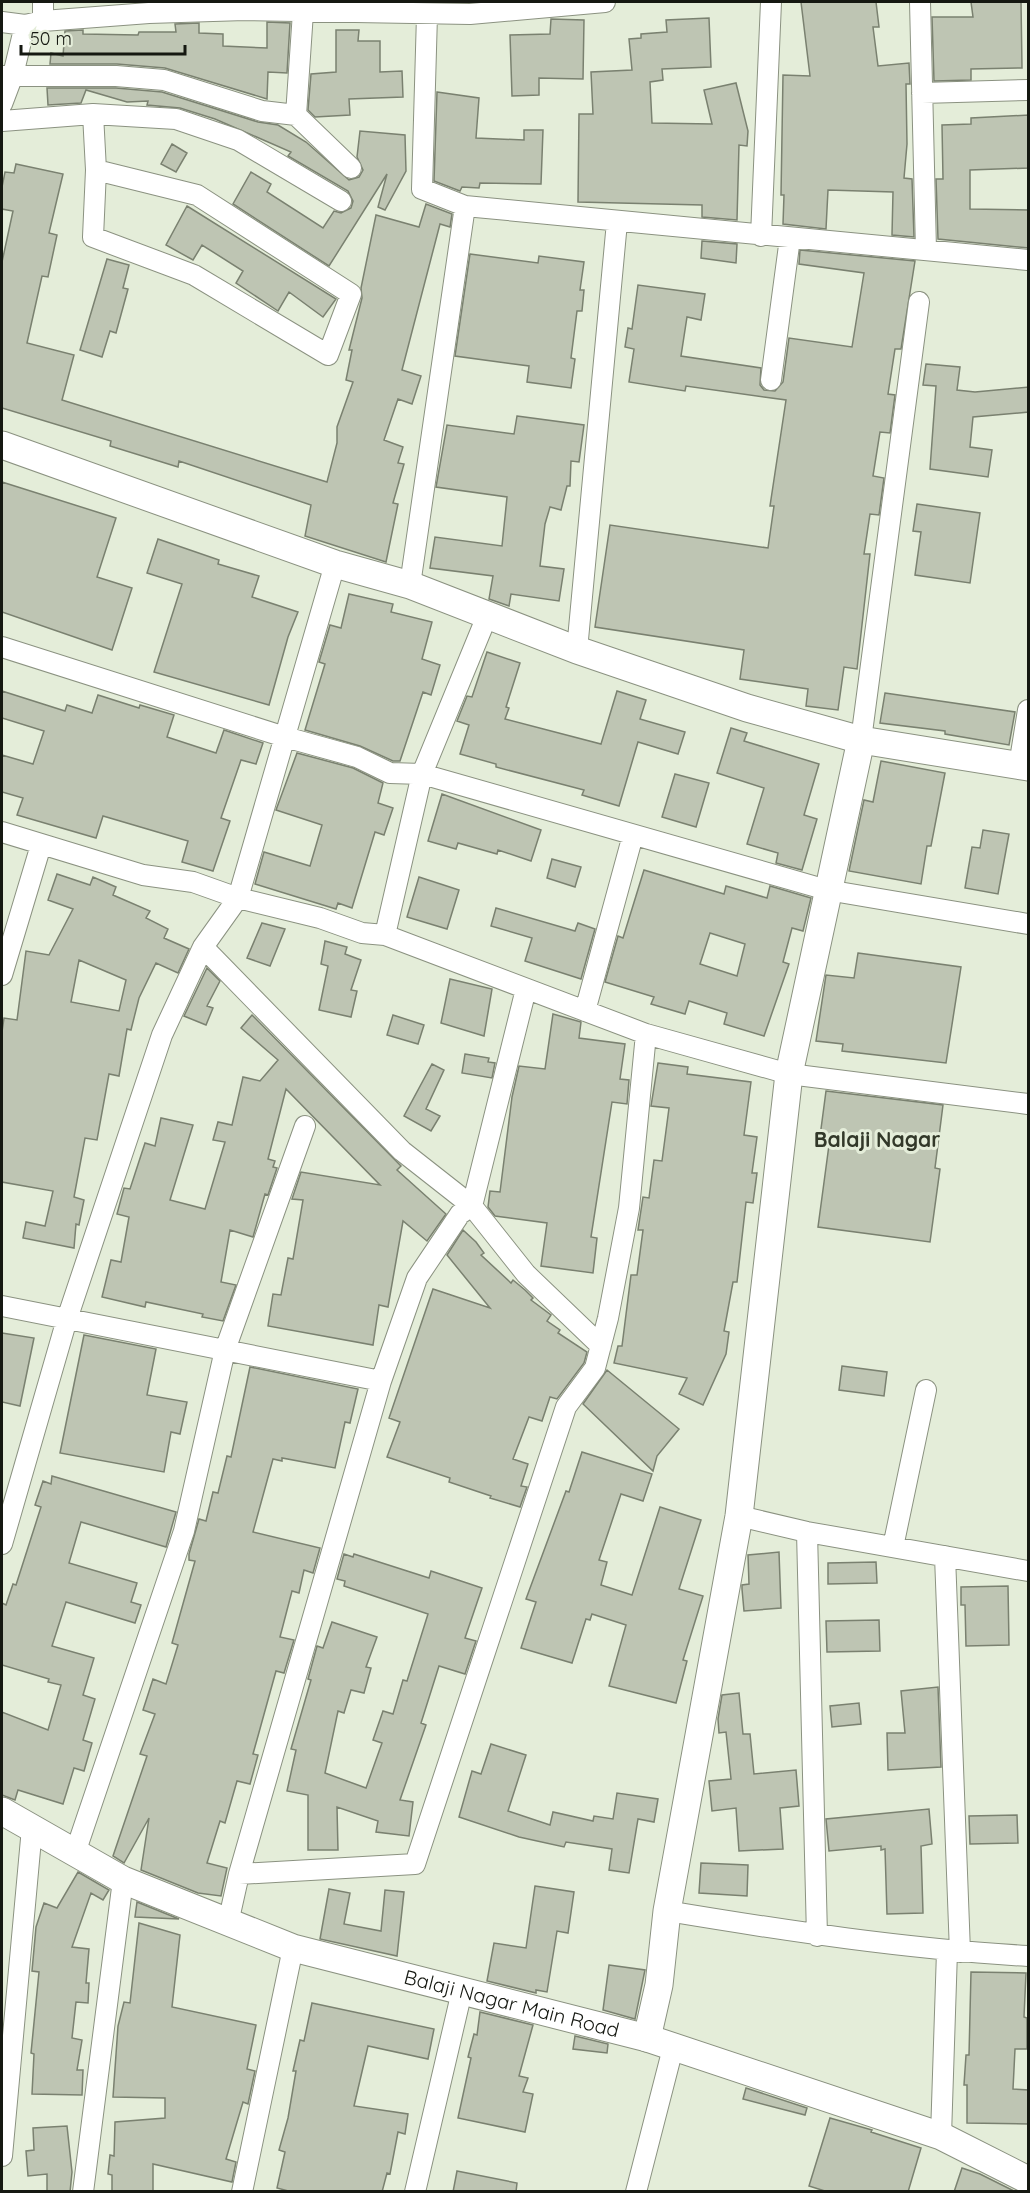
<svg xmlns="http://www.w3.org/2000/svg" width="1030" height="2193" font-family="Quicksand,sans-serif">
<style>
.building{fill:#bec5b3;stroke:#7a8170;stroke-width:1.5;fill-rule:evenodd}
.lines{fill:none;stroke-linecap:round;stroke-linejoin:round}
.street-casing{stroke:#8b9281;stroke-width:22}
.secondary-casing{stroke:#8b9281;stroke-width:29}
.street{stroke:#fff;stroke-width:20}
.secondary{stroke:#fff;stroke-width:27}
.labels{text-anchor:middle;stroke-width:6;stroke-linejoin:round;paint-order:stroke}
.street-label{font-size:20px;fill:#151811;stroke:#e4edd9}
.neighbourhood-label{font-size:21px;font-weight:bold;fill:#323829;stroke:#e4edd9}
</style>
<rect width="100%" height="100%" fill="#e4edd9"/>
<path class="building" d="M801,2H876L879,27H873L878,66L909,63L910,84H906L907,144L904,178L912,179L914,237L892,235L893,192L828,190L826,229L783,224L784,195H781L783,75L810,76Z
M971,2H1021L1022,68L971,69V80L934,81L932,17H973Z
M709,18L711,67L662,69L663,80L650,82L652,123L712,124L704,90L736,83L748,131L747,146L739,145L737,220L702,217V205L578,202L579,114H593L591,72L632,70L629,39L641,38V34L667,32L666,20Z
M551,19L584,20L583,79L539,78V95L512,96L510,35L550,34Z
M267,22L290,23L287,73L268,72L267,99L165,68L117,64H50L51,53L63,56L65,31L83,30V34L138,35L139,32H176L175,24L199,23V33L223,34V46L267,48Z
M336,30H359L358,41H380V72L402,71L403,97L349,99L350,115L315,117L308,110L311,74L336,72Z
M47,88H116L162,92L258,122L278,125L306,142L349,180L359,177L363,170L357,157L360,131L405,135L406,171L385,210L378,207L387,174L329,266L233,204L251,172L271,184L267,192L323,228L334,211L341,213L351,208L353,201L348,191L288,156L291,152L215,119L180,108L147,105L148,101L127,102L86,90L81,103L48,105Z
M437,92L479,98L476,138L524,140V130H543L541,184L480,183L479,188L462,187L460,191L434,181Z
M1029,115V168L970,170V209L1029,210V248L938,239L936,179H943L942,125L971,124V118Z
M172,144L187,153L176,172L161,164Z
M16,164L63,174L49,233L57,235L48,277L42,276L27,343L74,355L62,400L327,482L337,443V427L353,382L346,380L352,350H349L362,298L361,288L376,215L419,227L426,204L452,214L450,227L440,224L402,370L421,376L412,404L398,399L384,440L403,447L398,463L404,464L393,503L398,504L386,562L305,536L311,505L179,461L178,467L110,446L111,441L2,408V262L13,211L2,209V187L5,172L14,173Z
M187,206L336,299L323,317L289,292L278,311L236,283L243,271L202,245L193,260L166,245Z
M702,241L737,244L736,263L701,258Z
M800,250L915,261L901,349H895L888,394L895,395L890,433L880,432L873,476L884,478L879,515L870,514L864,554H870L857,669L844,667L838,710L806,706L808,689L740,679L744,650L595,627L610,525L768,548L774,506H770L786,400L686,386L685,391L629,382L634,349L625,347L628,328L632,329L638,285L705,294L701,320L687,317L681,356L761,368L760,385L764,390L775,391L783,382L789,338L852,347L864,273L799,264Z
M470,254L538,263L539,256L584,262L580,290H584L582,311H577L571,358L575,359L571,388L527,382L529,366L455,356Z
M107,259L129,265L123,288L128,289L116,333L110,331L102,357L80,350Z
M926,364L960,367L957,390L975,392L1029,387V412L973,417L970,447L992,450L988,477L930,469L936,386L923,385Z
M517,416L584,425L579,462L571,461L570,486H567L561,510L550,507L545,524L540,566L564,569L559,601L511,594L509,606L489,599L493,576L430,568L435,537L502,546L507,497L436,487L447,425L514,434Z
M2,482L116,518L97,577L132,588L112,650L2,612Z
M917,504L980,513L970,583L915,575L921,532L913,531Z
M158,539L219,560L218,564L259,576L252,597L298,612L288,637L269,705L154,672L182,584L147,573Z
M349,594L393,604L391,612L432,622L422,659L440,665L431,695L423,692L400,761H393L360,746L305,730L325,664L319,662L330,625L341,628Z
M487,652L520,663L506,707L509,708L505,719L601,744L617,691L646,700L640,719L685,732L678,754L638,742L619,806L582,795L584,790L496,767V764L460,754L469,725L457,721L467,696L472,697Z
M2,691L65,711L67,705L92,713L98,695L139,708L140,705L174,715L167,737L216,753L224,730L263,743L256,764L241,760L221,818L230,821L213,871L182,862L188,841L103,816L96,838L17,815L23,798L2,792V755L33,764L44,731L2,718Z
M885,693L1015,712L1009,745L945,734V731L880,723Z
M731,728L747,733L744,741L819,764L804,815L817,819L802,870L776,863L778,853L747,844L764,788L717,773Z
M297,753L353,768L383,783L378,803L393,808L384,835L375,832L352,908L338,903L336,909L255,884L264,852L310,866L322,825L276,810Z
M881,761L945,773L931,846H927L921,884L849,871L864,800L873,802Z
M675,774L709,783L696,827L662,817Z
M442,794L541,830L531,861L498,850L497,854L458,843L456,849L428,841Z
M983,830L1009,834L998,894L965,888L972,847L980,848Z
M552,859L581,867L575,887L547,878Z
M644,870L724,894L726,886L767,898L770,886L811,898L803,931L792,928L783,962L789,964L764,1036L724,1024L727,1013L689,1001L685,1014L651,1004L654,997L605,982L618,936L623,938ZM710,933L745,944L737,976L700,964Z
M57,874L90,885L93,877L116,887L113,895L150,911L146,918L168,929L164,938L189,949L178,973L156,963L139,998L131,1030L127,1029L119,1076L109,1074L97,1140L85,1138L74,1197L84,1200L79,1225L76,1224L74,1248L23,1238L26,1222L45,1226L53,1191L2,1182V1032L4,1018L17,1020L26,951L49,955L73,909L48,900ZM79,960L126,980L119,1011L71,1002Z
M419,877L459,890L447,929L407,917Z
M496,908L575,931L578,923L595,929L581,979L525,961L532,938L491,926Z
M262,923L285,929L270,966L247,958Z
M325,941L347,947L345,954L361,960L351,990L357,991L351,1017L319,1010L328,966L321,964Z
M858,953L961,967L946,1063L842,1051L843,1044L816,1041L826,975L854,978Z
M207,968L220,981L207,1006L213,1008L206,1025L184,1016Z
M450,979L492,989L484,1036L441,1023Z
M553,1014L581,1022L579,1038L625,1044L620,1079L629,1080L627,1104L612,1102L591,1237L597,1238L593,1273L541,1266L547,1223L495,1216L488,1207L490,1191L500,1192L512,1097L519,1066L545,1069Z
M252,1015L401,1166L397,1170L446,1214L427,1241L403,1221L388,1307L379,1305L373,1345L268,1326L273,1294L281,1295L288,1258L293,1259L303,1200L292,1199L301,1172L380,1185L286,1089L268,1159L275,1161L273,1167L277,1168L268,1195L265,1194L253,1237L230,1230L221,1282L236,1285L223,1321L202,1317L203,1314L146,1302L145,1307L102,1297L111,1260L121,1262L129,1217L117,1214L124,1188L130,1189L145,1143L155,1146L161,1118L193,1125L170,1200L205,1209L225,1142L213,1140L218,1122L232,1125L243,1077L260,1081L278,1060L241,1028Z
M393,1015L424,1025L418,1044L387,1035Z
M465,1054L489,1058L488,1062L495,1063L492,1078L462,1073Z
M658,1063L688,1067L687,1074L751,1082L744,1135L757,1137L752,1173H757L753,1203L746,1202L737,1282H733L724,1331L729,1332L726,1354L703,1405L679,1394L687,1378L614,1363L618,1346H622L631,1275H637L643,1230H638L643,1197L649,1198L654,1160L662,1161L669,1108L651,1106Z
M432,1064L444,1070L426,1109L440,1116L431,1131L404,1116Z
M826,1091L943,1105L935,1168L940,1169L930,1242L818,1227L829,1145L819,1144Z
M463,1230L476,1242L484,1253L481,1255L511,1283L513,1280L525,1290L533,1298L531,1300L551,1315L547,1321L560,1330L558,1333L587,1352L584,1363L557,1399L550,1397L542,1421L529,1417L513,1459L528,1464L521,1486L527,1487L520,1507L490,1498L491,1496L449,1482L450,1478L387,1457L400,1422L389,1418L433,1289L490,1308L447,1255Z
M2,1333L34,1338L20,1406L2,1402Z
M84,1335L156,1349L147,1395L187,1402L180,1434L171,1432L164,1472L60,1453Z
M842,1366L887,1372L884,1396L839,1390Z
M250,1367L358,1389L350,1423L345,1422L335,1468L282,1458V1461L273,1459L253,1532L320,1548L313,1573L304,1570L299,1593L292,1591L280,1637L294,1640L284,1673L276,1671L253,1754L258,1755L250,1784L237,1781L225,1823L220,1821L207,1863L227,1868L221,1896L198,1893L141,1870L149,1818L124,1863L113,1856L147,1756L140,1754L155,1714L143,1710L153,1679L166,1684L178,1645L172,1643L195,1561L189,1560V1554L199,1519L206,1521L213,1492L218,1493L227,1456L231,1457Z
M607,1370L679,1429L657,1456L653,1471L583,1404Z
M582,1452L652,1474L643,1501L621,1494L599,1560L607,1562L601,1585L632,1595L660,1507L701,1520L679,1589L703,1596L683,1660L687,1661L676,1703L609,1686L626,1625L592,1614L590,1620L586,1619L572,1663L521,1648L536,1602L526,1599L566,1491L569,1492Z
M52,1476L176,1512L166,1547L81,1522L69,1563L137,1583L131,1602L141,1605L135,1623L66,1602L52,1646L94,1658L83,1695L95,1699L83,1740L92,1743L84,1771L74,1768L63,1804L18,1790L15,1800L2,1795V1712L48,1730L61,1685L48,1682L49,1679L2,1665V1603L6,1605L13,1584L16,1585L41,1507L35,1505L43,1481L51,1484Z
M779,1552L781,1608L744,1611L742,1589V1585L749,1584L748,1555Z
M344,1554L353,1557L354,1554L429,1578L431,1571L482,1588L465,1638L476,1641L465,1674L439,1666L421,1723L426,1725L400,1800L413,1802L409,1836L376,1832L378,1821L337,1807L338,1850H308V1795L287,1791L296,1750L291,1749L311,1680L308,1679L317,1646L323,1648L332,1622L377,1637L366,1667L371,1668L364,1693L351,1690L344,1713L338,1711L325,1773L366,1788L382,1743L373,1740L383,1711L393,1714L403,1680L407,1681L428,1614L344,1586L345,1581L337,1579Z
M876,1562L877,1583L828,1584V1563Z
M1008,1586L1009,1645L966,1646L965,1605H961V1587Z
M879,1620L880,1651L827,1652L826,1621Z
M938,1687L941,1767L888,1770L887,1733H905L901,1691Z
M739,1693L743,1734H750L754,1774L796,1770L799,1806L780,1808L783,1849L739,1851L736,1808L712,1811L709,1781L731,1779L726,1732L719,1733L718,1719L722,1695Z
M859,1703L861,1724L832,1727L830,1706Z
M491,1744L526,1755L508,1811L550,1825L553,1812L593,1821L594,1816L613,1819L617,1793L658,1799L654,1822L638,1819L629,1873L609,1870L612,1849L566,1842L564,1847L519,1837L459,1817L472,1771L481,1774Z
M929,1809L932,1844L921,1846L923,1913L887,1914L885,1849L881,1850V1846L829,1851L826,1819Z
M1017,1815L1018,1843L970,1844L969,1816Z
M701,1863L748,1865L747,1896L699,1893Z
M78,1872L109,1890L103,1900L91,1893L72,1947L89,1949L86,1983H89L88,2003L76,2002L72,2038L82,2040L77,2070H83L82,2095L32,2094L34,2054L31,2053L39,1972L32,1971L36,1927L44,1903L57,1908Z
M535,1886L574,1892L568,1933L557,1931L547,1992L536,1990V1993L487,1981L494,1943L526,1948Z
M329,1889L350,1893L344,1924L381,1931L385,1890L404,1892L397,1956L320,1939Z
M137,1902L179,1919L135,1917Z
M139,1923L180,1935L172,2007L256,2025L247,2069L255,2071L248,2104L243,2102L226,2159L236,2162L232,2182L153,2164V2192H112V2175L108,2174L110,2155L114,2156L115,2122L165,2118V2098L113,2097L118,2026L124,2002L130,2003Z
M609,1965L645,1970L635,2019L603,2010Z
M971,1972L1026,1973L1024,2017L1027,2018V2049H1015L1013,2089L1029,2090V2124L967,2123V2085H964L966,2055H969Z
M312,2003L434,2029L428,2059L368,2046L354,2106L408,2114L405,2134L398,2132L390,2174L387,2173L382,2192H292L277,2188L285,2152L279,2150L288,2118L296,2071H293L300,2040L304,2041Z
M480,2012L533,2025L519,2076L528,2078L523,2092L533,2094L525,2132L458,2118L471,2058L468,2057L474,2034L477,2035Z
M575,2036L608,2044L607,2053L573,2049Z
M746,2088L807,2108L805,2115L743,2099Z
M830,2118L872,2130L871,2132L921,2148L908,2192H828L809,2186Z
M67,2126L72,2172L70,2192H47V2174L28,2176L26,2151L34,2150L33,2128Z
M962,2168L980,2174L1016,2192H954Z
M457,2171L517,2183L516,2192H453Z"/>
<g class="lines">
<g class="street-casing">
<path id="street" d="M43,2V21
M920,2L926,250
M427,15L422,189L465,206L1028,260
M2,22L25,25L43,21L149,13L245,10L470,14L605,2
M2,76H116L164,80L262,111L296,115L351,168
M922,93L1028,90
M2,104L13,75L25,25
M93,114L96,170L93,237L194,275L328,355L351,294L197,195L96,170
M296,115L303,12
M2,121L93,114L176,119L238,140L341,201
M761,236L771,2
M771,380L790,238
M410,585L465,206
M2,647L285,737L357,757L390,773L422,774L827,890L1028,924
M577,650L617,222
M861,740L919,302
M1019,766L1028,710
M2,832L143,875L193,882L238,898L320,918L362,933L385,935L646,1034L789,1074L1028,1104
M385,935L422,774L487,616
M203,947L402,1151L472,1206L526,1274L601,1346
M2,975L41,845
M585,1011L633,835
M2,1306L381,1381
M739,1516L807,1532L1028,1571
M807,1532L817,1936
M2,1544L67,1319L162,1035L203,947L238,898L335,564
M893,1547L926,1390
M945,1556L960,1952
M75,1853L184,1531L225,1350L305,1126
M239,1874L415,1864L566,1407L595,1368L608,1318L629,1208L646,1034
M667,1911C787,1931 907,1949 1028,1956
M228,1923L239,1874L381,1381L417,1278L460,1214L472,1206L526,989
M941,2136L947,1951
M2,2156L32,1828
M83,2192L123,1880
M242,2192L293,1948
M415,2192L462,1991
M636,2192L673,2048"/>
</g>
<g class="secondary-casing">
<g id="secondary">
<path d="M2,445L335,564L410,585L577,650L747,708L861,740L1028,767"/>
<path id="s1" d="M2,1811L123,1880L293,1948L647,2038L941,2136L1028,2180"/>
<path d="M647,2038L659,1985L667,1911L739,1516L789,1074L861,740"/>
</g>
</g>
<use href="#street" class="street"/>
<use href="#secondary" class="secondary"/>
</g>
<g class="labels">
<g class="street-label">
<text dy="7" stroke="none"><textPath href="#s1" startOffset="548">Balaji Nagar Main Road</textPath></text>
</g>
<g class="neighbourhood-label">
<text x="877" y="1147">Balaji Nagar</text>
</g>
</g>
<rect width="1030" height="2193" fill="none" stroke="#151811" stroke-width="6"/>
<path d="M21 45v9h164v-9" fill="none" stroke="#151811" stroke-width="3"/>
<text x="30" y="45" font-size="18" fill="#151811" stroke="#e4edd9" stroke-width="4.5" paint-order="stroke">50 m</text>
</svg>
